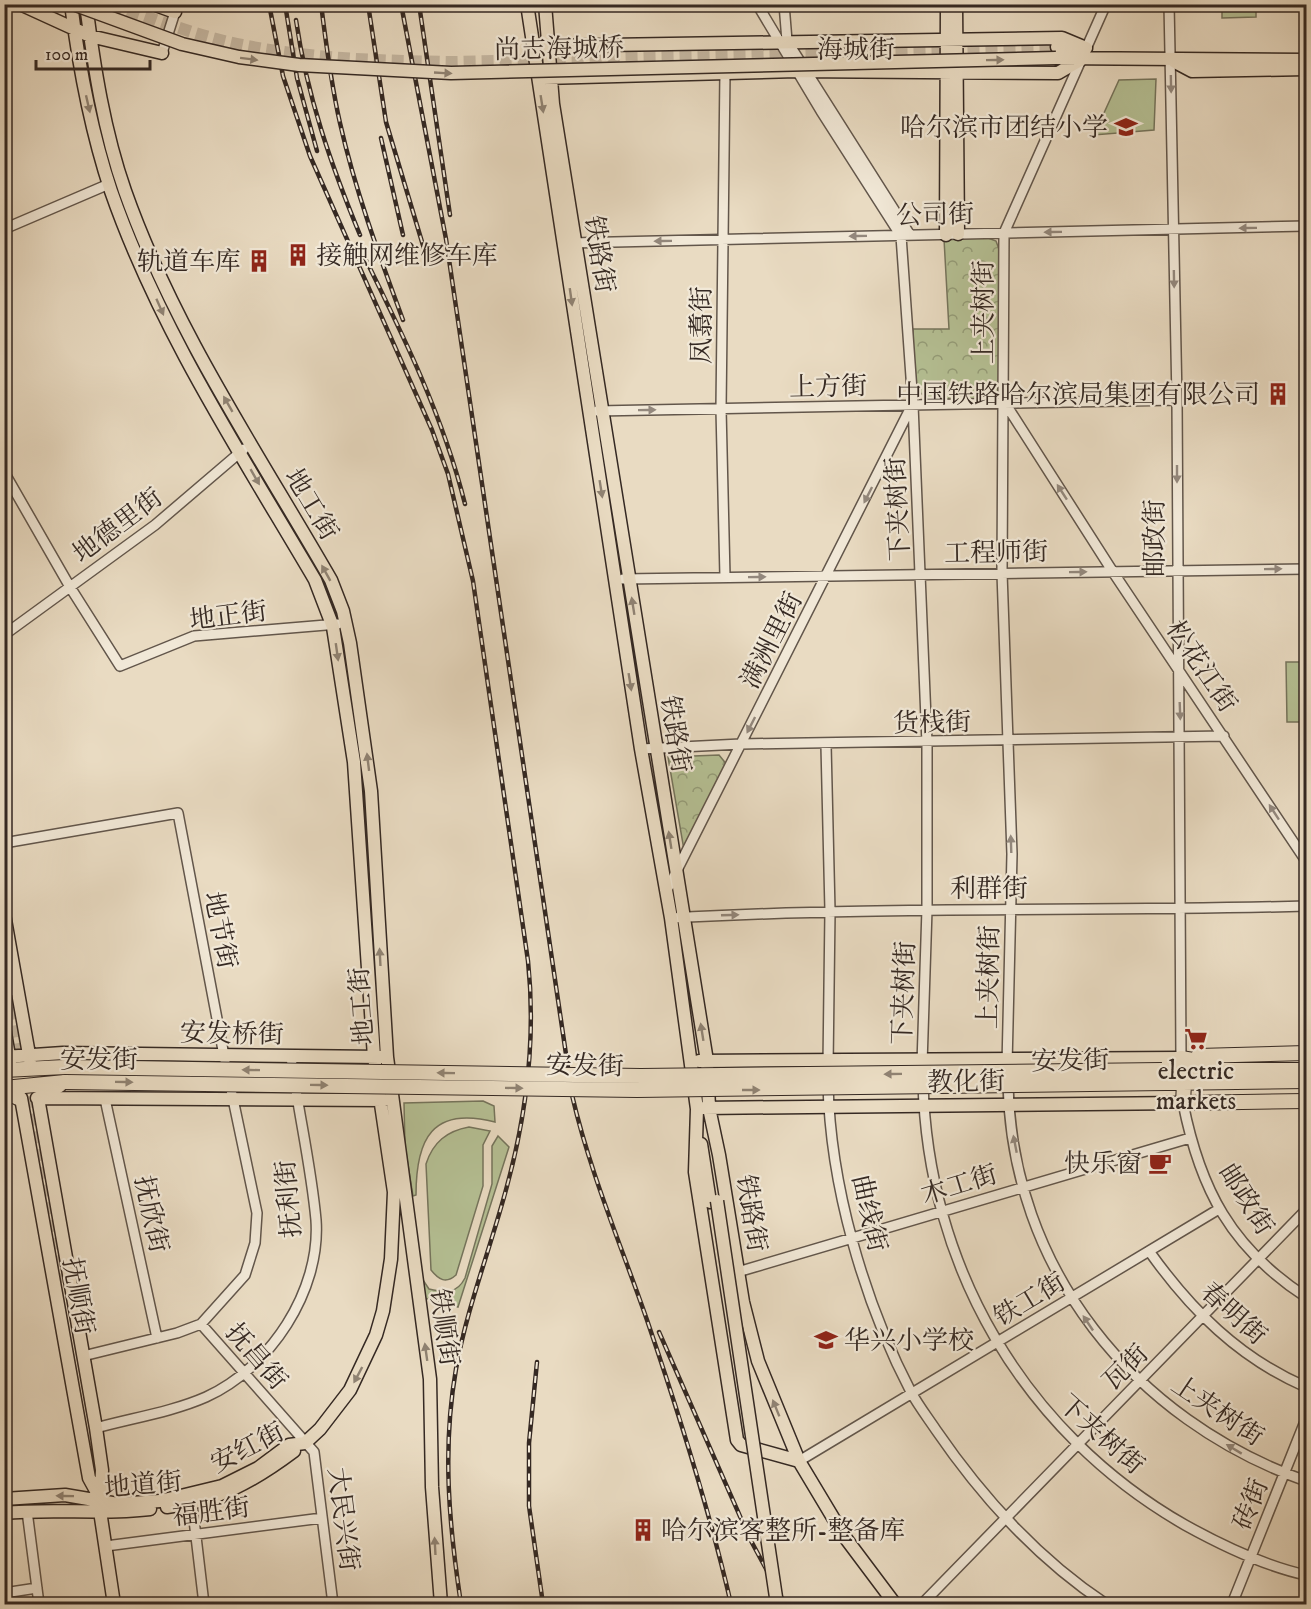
<svg xmlns="http://www.w3.org/2000/svg" width="1311" height="1609" font-family="'IM FELL DW Pica','Noto Serif SC',serif">
<style>
.green{fill:#b5c094;stroke:#75745c;stroke-width:1.5}
.park{fill:url(#park-crowns);stroke:#75745c;stroke-width:1.5}
.lines{fill:none;stroke-linecap:round;stroke-linejoin:round}
.major-tunnel{stroke:#c5b7a2;stroke-width:12;stroke-dasharray:12 6;stroke-linecap:butt}
.minor-casing{stroke:#62564b;stroke-width:12}
.major-casing{stroke:#352923;stroke-width:15}
.highway-casing{stroke:#352923;stroke-width:16}
.minor{stroke:#f1e8d7;stroke-width:9}
.major{stroke:#e9dbc2;stroke-width:12}
.highway{stroke:#e9dbc2;stroke-width:14}
.rail-casing{stroke:#352923;stroke-width:4.5}
.rail{stroke:#f1e8d7;stroke-width:2;stroke-dasharray:7;stroke-linecap:butt}
.major-bridge-casing{stroke:#352923;stroke-width:15;stroke-linecap:butt}
.highway-bridge-casing{stroke:#352923;stroke-width:16;stroke-linecap:butt}
.major-bridge{stroke:#e9dbc2;stroke-width:12}
.highway-bridge{stroke:#e9dbc2;stroke-width:14}
.oneway{fill:#8f8272}
.oneway2{fill:#93887d}
.labels{text-anchor:middle;stroke-width:4.5;stroke-linejoin:round;paint-order:stroke}
.street-label{font-size:26px;fill:#352923;stroke:#f1e8d7}
.poi-label{font-size:26px;fill:#352923;stroke:#f1e8d7;text-anchor:end}
</style>
<defs>
<pattern id="park-crowns" width="20" height="18" patternUnits="userSpaceOnUse" patternTransform="scale(1.5)"><rect width="20" height="18" fill="#b5c094"/><path d="M2 6a3 3 0 1 1 6 0M12 15a3 3 0 1 1 6 0" fill="none" stroke="#949c78"/></pattern>
</defs>
<rect width="100%" height="100%" fill="#e9dbc2"/>
<filter id="stains"><feTurbulence type="fractalNoise" baseFrequency=".00333" numOctaves="4"/><feColorMatrix values="0 0 0 0 .2 0 0 0 0 .09 0 0 0 0 .02 0 0 0 .5 -.17"/></filter>
<radialGradient id="worn" r=".72"><stop offset=".6" stop-color="#630" stop-opacity="0"/><stop offset="1" stop-color="#630" stop-opacity=".3"/></radialGradient>
<path class="green" d="M1222,5H1256V17L1222,18Z
M1156,79L1154,130L1094,135L1119,80Z
M1286,662H1306V722H1287Z
M483,1101L494,1106L495,1122C432,1106 416,1139 416,1195L413,1196L405,1146L404,1103Z
M469,1127L490,1131L483,1145V1186L456,1275C446,1284 439,1280 431,1270L426,1164C433,1142 447,1131 469,1127Z
M498,1136L509,1147L458,1307L424,1298L423,1280L429,1289C445,1293 457,1294 465,1278L492,1184V1146Z"/>
<path class="park" d="M988,238L996,241L1000,252L1002,395L995,401C973,401 920,410 913,381C909,366 913,345 913,329H949L944,239Z
M719,755L728,766L684,850L668,757Z"/>
<g class="lines">
<path class="major-tunnel" d="M111,4C154,19 197,36 242,45C312,59 383,61 453,62L1057,47
M8,990L62,1283"/>
<g class="minor-casing">
<path id="minor" d="M757,4L821,111L901,236L913,405L927,743V909L922,1064
M784,4L787,41L910,235
M1169,4L1177,400L1181,1058
M162,53L175,12L173,4
M725,72L721,409L725,577
M4,229L109,184
M571,243L1306,226
M1005,403L1113,572L1306,861
M597,411L1177,400
M4,472L70,587L120,666L194,636L338,624
M623,579L1306,569
M4,635L155,525L244,449
M826,745L830,911L828,1066
M641,749L741,744L1224,736
M4,843L178,813L225,1061
M666,892L911,407
M671,918C883,906 1095,912 1306,906
M1007,1065L1012,854L1002,573L1004,233L1106,4
M923,1081C927,1266 1024,1433 1185,1525C1223,1546 1264,1566 1306,1575
M1008,1082C1011,1269 1134,1420 1306,1481
M828,1083C830,1185 864,1302 911,1392C918,1405 928,1418 936,1430C982,1497 1038,1559 1106,1604
M105,1099L157,1338
M1183,1103C1200,1189 1231,1248 1306,1297
M1149,1251C1191,1310 1239,1358 1306,1387
M741,1271L1190,1138
M201,1324L314,1452L333,1604
M83,1356L177,1333L201,1324L245,1275L255,1243L257,1213L229,1080
M96,1428C132,1418 172,1412 206,1397C270,1368 321,1291 316,1220C311,1165 298,1111 291,1057
M799,1461L1219,1209
M192,1503L204,1604
M27,1511L39,1604
M106,1546L322,1518
M4,1593L37,1588
M922,1604L1306,1210
M1232,1604L1306,1419"/>
</g>
<g class="major-casing">
<path id="major" d="M20,4L90,36L162,53
M86,4C94,67 104,131 125,191C174,330 258,453 331,580L343,611L350,643L371,791L387,1057L430,1379L432,1487L441,1604
M153,4L175,12
M527,4L641,749L671,918L697,1109L695,1172L737,1440L741,1445L799,1461
M545,4L553,104L707,1061L709,1108L719,1155L743,1302L758,1361L799,1461L844,1536L895,1604
M956,4L958,234
M544,46L1062,38L1086,48
M1057,47L1079,48
M1056,58L1306,60
M1175,62L1192,71L1306,69
M544,78L796,71L1058,73L1082,59
M946,235L947,4
M4,914L30,1060
M4,969L8,990
M4,1027L10,1062
M4,1057L63,1053L380,1057
M699,1061L1181,1058
M21,1098L89,1478L100,1498
M37,1098L385,1100
M38,1098L96,1428L102,1470L100,1511L114,1604
M703,1108L1183,1103
M701,1144L710,1202
M4,1499L65,1495L118,1504L160,1501L222,1486L258,1468L289,1445L305,1443L320,1429L350,1390L376,1335L383,1311L391,1259L394,1192L374,1057L354,762L333,627L315,580C241,454 159,329 111,191C91,131 79,67 71,4
M167,1507C218,1501 254,1481 294,1451
M4,1513C53,1508 102,1515 150,1509"/>
</g>
<g class="highway-casing">
<path id="highway" d="M1198,1056L1306,1053
M1181,1058L1211,1063
M4,1070L65,1067
M1162,1070H1306
M1165,1083L1306,1081
M1184,1083L1183,1103L1306,1101
M4,1088L65,1082
M4,1091L18,1098
M40,1098L61,1084"/>
</g>
<use href="#minor" class="minor"/>
<use href="#major" class="major"/>
<use href="#highway" class="highway"/>
<g class="rail-casing">
<path id="rail" d="M269,4L283,76L310,156L432,430L448,474L473,581L528,961C536,1037 527,1112 507,1186C491,1247 467,1307 456,1369C442,1449 449,1525 461,1604
M285,4L297,78L317,151
M321,4C326,44 331,84 340,123C355,190 379,255 403,320
M368,4L386,122L425,252
M401,4L446,239L572,1095C590,1173 621,1245 647,1320C679,1414 709,1508 731,1604
M419,4L450,215
M296,20C307,96 331,165 360,235
M381,138L403,235
M358,244C400,329 442,412 465,504
M659,1332L750,1539L785,1604
M537,1362L529,1443V1506L543,1604"/>
</g>
<use href="#rail" class="rail"/>
<g class="major-bridge-casing">
<path id="major-bridge" d="M73,4L182,44L239,57L299,65L451,73L1056,58
M717,1201L777,1604"/>
</g>
<g class="highway-bridge-casing">
<path id="highway-bridge" d="M65,1067L641,1076L1162,1070
M65,1082L637,1090L1165,1083"/>
</g>
<use href="#major-bridge" class="major-bridge"/>
<use href="#highway-bridge" class="highway-bridge"/>
</g>
<defs><path id="oneway-solid" d="M-6-.8H1V-3.2L6.5 0L1 3.2V.8H-6Z" transform="scale(1.5)"/></defs>
<g class="oneway">
<use href="#oneway-solid" transform="translate(249 59) rotate(7)"/>
<use href="#oneway-solid" transform="translate(995 60) rotate(-1)"/>
<use href="#oneway-solid" transform="translate(443 73) rotate(3)"/>
<use href="#oneway-solid" transform="translate(88 104) rotate(77)"/>
<use href="#oneway-solid" transform="translate(542 104) rotate(81)"/>
<use href="#oneway-solid" transform="translate(571 297) rotate(82)"/>
<use href="#oneway-solid" transform="translate(160 307) rotate(66)"/>
<use href="#oneway-solid" transform="translate(228 404) rotate(-120)"/>
<use href="#oneway-solid" transform="translate(255 477) rotate(60)"/>
<use href="#oneway-solid" transform="translate(601 489) rotate(81)"/>
<use href="#oneway-solid" transform="translate(326 573) rotate(-119)"/>
<use href="#oneway-solid" transform="translate(633 606) rotate(-99)"/>
<use href="#oneway-solid" transform="translate(337 652) rotate(82)"/>
<use href="#oneway-solid" transform="translate(630 682) rotate(81)"/>
<use href="#oneway-solid" transform="translate(368 762) rotate(-97)"/>
<use href="#oneway-solid" transform="translate(670 840) rotate(-99)"/>
<use href="#oneway-solid" transform="translate(380 957) rotate(-93)"/>
<use href="#oneway-solid" transform="translate(702 1032) rotate(-99)"/>
<use href="#oneway-solid" transform="translate(251 1070) rotate(-179)"/>
<use href="#oneway-solid" transform="translate(446 1073) rotate(-179)"/>
<use href="#oneway-solid" transform="translate(893 1074) rotate(179)"/>
<use href="#oneway-solid" transform="translate(124 1082) rotate(1)"/>
<use href="#oneway-solid" transform="translate(319 1085) rotate(1)"/>
<use href="#oneway-solid" transform="translate(514 1088) rotate(1)"/>
<use href="#oneway-solid" transform="translate(751 1090)"/>
<use href="#oneway-solid" transform="translate(426 1352) rotate(-98)"/>
<use href="#oneway-solid" transform="translate(358 1375) rotate(118)"/>
<use href="#oneway-solid" transform="translate(776 1408) rotate(-112)"/>
<use href="#oneway-solid" transform="translate(65 1496) rotate(-179)"/>
<use href="#oneway-solid" transform="translate(435 1546) rotate(-93)"/>
</g>
<g class="oneway2">
<use href="#oneway-solid" transform="translate(1171 84) rotate(89)"/>
<use href="#oneway-solid" transform="translate(1248 228) rotate(179)"/>
<use href="#oneway-solid" transform="translate(1053 232) rotate(179)"/>
<use href="#oneway-solid" transform="translate(858 236) rotate(179)"/>
<use href="#oneway-solid" transform="translate(663 241) rotate(179)"/>
<use href="#oneway-solid" transform="translate(1174 279) rotate(89)"/>
<use href="#oneway-solid" transform="translate(647 410) rotate(-1)"/>
<use href="#oneway-solid" transform="translate(1177 474) rotate(90)"/>
<use href="#oneway-solid" transform="translate(1062 492) rotate(-123)"/>
<use href="#oneway-solid" transform="translate(868 495) rotate(117)"/>
<use href="#oneway-solid" transform="translate(1273 569) rotate(-1)"/>
<use href="#oneway-solid" transform="translate(1078 572) rotate(-1)"/>
<use href="#oneway-solid" transform="translate(757 577) rotate(-1)"/>
<use href="#oneway-solid" transform="translate(1180 711) rotate(88)"/>
<use href="#oneway-solid" transform="translate(751 725) rotate(117)"/>
<use href="#oneway-solid" transform="translate(1274 812) rotate(-123)"/>
<use href="#oneway-solid" transform="translate(1011 844) rotate(-92)"/>
<use href="#oneway-solid" transform="translate(730 915) rotate(-2)"/>
<use href="#oneway-solid" transform="translate(1015 1144) rotate(-101)"/>
<use href="#oneway-solid" transform="translate(1088 1323) rotate(-124)"/>
<use href="#oneway-solid" transform="translate(1234 1449) rotate(-149)"/>
</g>
<defs>
<g id="school-bare" transform="scale(1.8)"><path d="M0-5L7-2L0 1L-7-2ZM-4 1L0 2.5L4 1V4Q0 6-4 4Z" fill="#8f2418" stroke="#f1e8d7" stroke-width="2.5" paint-order="stroke"/></g>
<g id="building-bare" transform="scale(1.8)"><path d="M-4-6H4V6H1V3H-1V6H-4ZM-2.5-4.3h1.7v1.8h-1.7ZM.8-4.3h1.7v1.8H.8ZM-2.5-1h1.7V.8h-1.7ZM.8-1h1.7V.8H.8Z" fill="#8f2418" stroke="#f1e8d7" stroke-width="2.5" paint-order="stroke"/></g>
<g id="supermarket-bare" transform="scale(1.8)"><path d="M-6-5.5h2.5l.6 2H6L4.5 2H-2.5L-4.4-4H-6ZM-1.5 3.2a1.3 1.3 0 1 0 .1 0ZM3 3.2a1.3 1.3 0 1 0 .1 0Z" fill="#8f2418" stroke="#f1e8d7" stroke-width="2.5" paint-order="stroke"/></g>
<g id="cafe-bare" transform="scale(1.8)"><path d="M-5.5-4.5H6V0H3Q3 3.5 0 3.5H-2.5Q-5.5 3.5-5.5 0ZM3-3.2v2h1.7v-2ZM-6 4.5H4V6H-6Z" fill="#8f2418" stroke="#f1e8d7" stroke-width="2.5" paint-order="stroke"/></g>
</defs>
<g fill-rule="evenodd">
<use href="#school-bare" x="1126" y="127"/>
<use href="#building-bare" x="298" y="255"/>
<use href="#building-bare" x="259" y="261"/>
<use href="#building-bare" x="1278" y="394"/>
<use href="#supermarket-bare" x="1196" y="1039"/>
<use href="#cafe-bare" x="1160" y="1163"/>
<use href="#school-bare" x="826" y="1340"/>
<use href="#building-bare" x="643" y="1530"/>
</g>
<g class="labels">
<g class="street-label">
<text transform="translate(559 48) rotate(-1)" y="9">尚志海城桥</text>
<text x="856" y="58">海城街</text>
<text transform="translate(935 214) rotate(-1)" y="9">公司街</text>
<text transform="translate(600 254) rotate(81)" y="9">铁路街</text>
<text transform="translate(983 312) rotate(-90)" y="9">上夹树街</text>
<text transform="translate(701 325) rotate(-90)" y="9">凤翥街</text>
<text transform="translate(828 386) rotate(-1)" y="9">上方街</text>
<text transform="translate(312 504) rotate(59)" y="9">地工街</text>
<text transform="translate(897 509) rotate(-93)" y="9">下夹树街</text>
<text transform="translate(117 525) rotate(-37)" y="9">地德里街</text>
<text transform="translate(1154 538) rotate(-90)" y="9">邮政街</text>
<text transform="translate(996 552) rotate(-1)" y="9">工程师街</text>
<text transform="translate(228 615) rotate(-7)" y="9">地正街</text>
<text transform="translate(771 640) rotate(-63)" y="9">满洲里街</text>
<text transform="translate(1202 666) rotate(56)" y="9">松花江街</text>
<text transform="translate(932 722) rotate(-1)" y="9">货栈街</text>
<text transform="translate(676 734) rotate(81)" y="9">铁路街</text>
<text x="989" y="897">利群街</text>
<text transform="translate(221 930) rotate(79)" y="9">地节街</text>
<text transform="translate(988 977) rotate(-89)" y="9">上夹树街</text>
<text transform="translate(903 993) rotate(-88)" y="9">下夹树街</text>
<text transform="translate(361 1006) rotate(-94)" y="9">地工街</text>
<text transform="translate(232 1033) rotate(1)" y="9">安发桥街</text>
<text x="99" y="1068">安发街</text>
<text transform="translate(1070 1060) rotate(-1)" y="9">安发街</text>
<text transform="translate(585 1065) rotate(1)" y="9">安发街</text>
<text transform="translate(966 1081) rotate(-1)" y="9">教化街</text>
<text transform="translate(959 1184) rotate(-17)" y="9">木工街</text>
<text transform="translate(288 1199) rotate(-95)" y="9">抚利街</text>
<text transform="translate(1247 1199) rotate(58)" y="9">邮政街</text>
<text transform="translate(752 1213) rotate(81)" y="9">铁路街</text>
<text transform="translate(870 1213) rotate(77)" y="9">曲线街</text>
<text transform="translate(152 1214) rotate(78)" y="9">抚欣街</text>
<text transform="translate(79 1296) rotate(80)" y="9">抚顺街</text>
<text transform="translate(1029 1299) rotate(-31)" y="9">铁工街</text>
<text transform="translate(1234 1313) rotate(42)" y="9">春明街</text>
<text transform="translate(445 1327) rotate(82)" y="9">铁顺街</text>
<text transform="translate(257 1356) rotate(49)" y="9">抚昌街</text>
<text transform="translate(1125 1367) rotate(-45)" y="9">瓦街</text>
<text transform="translate(1218 1410) rotate(34)" y="9">上夹树街</text>
<text transform="translate(1102 1434) rotate(42)" y="9">下夹树街</text>
<text transform="translate(247 1447) rotate(-27)" y="9">安红街</text>
<text transform="translate(143 1484) rotate(-5)" y="9">地道街</text>
<text transform="translate(1250 1504) rotate(-68)" y="9">砖街</text>
<text transform="translate(211 1511) rotate(-7)" y="9">福胜街</text>
<text transform="translate(344 1519) rotate(83)" y="9">大民兴街</text>
</g>
<g class="poi-label">
<text x="1108" y="136">哈尔滨市团结小学</text>
<text x="316" y="264" text-anchor="start">接触网维修车库</text>
<text x="241" y="270">轨道车库</text>
<text x="1260" y="403">中国铁路哈尔滨局集团有限公司</text>
<text x="1196" y="1079" text-anchor="middle">electric<tspan x="1196" dy="30">markets</tspan></text>
<text x="1142" y="1172">快乐窗</text>
<text x="844" y="1349" text-anchor="start">华兴小学校</text>
<text x="661" y="1539" text-anchor="start">哈尔滨客整所-整备库</text>
</g>
</g>
<rect width="1311" height="1609" fill="none" stroke="#e9dbc2" stroke-width="24"/>
<rect x="6" y="6" width="1299" height="1597" fill="none" stroke="#352923" stroke-width="3"/>
<rect x="12" y="12" width="1287" height="1585" fill="none" stroke="#352923" stroke-width="1.5"/>
<path d="M36 60v9h114v-9" fill="none" stroke="#352923" stroke-width="3"/>
<text x="45" y="60" font-size="18" fill="#352923" stroke="#f1e8d7" stroke-width="4.5" paint-order="stroke">100 m</text>
<rect width="100%" height="100%" filter="url(#stains)"/>
<rect width="100%" height="100%" fill="url(#worn)"/>
</svg>
